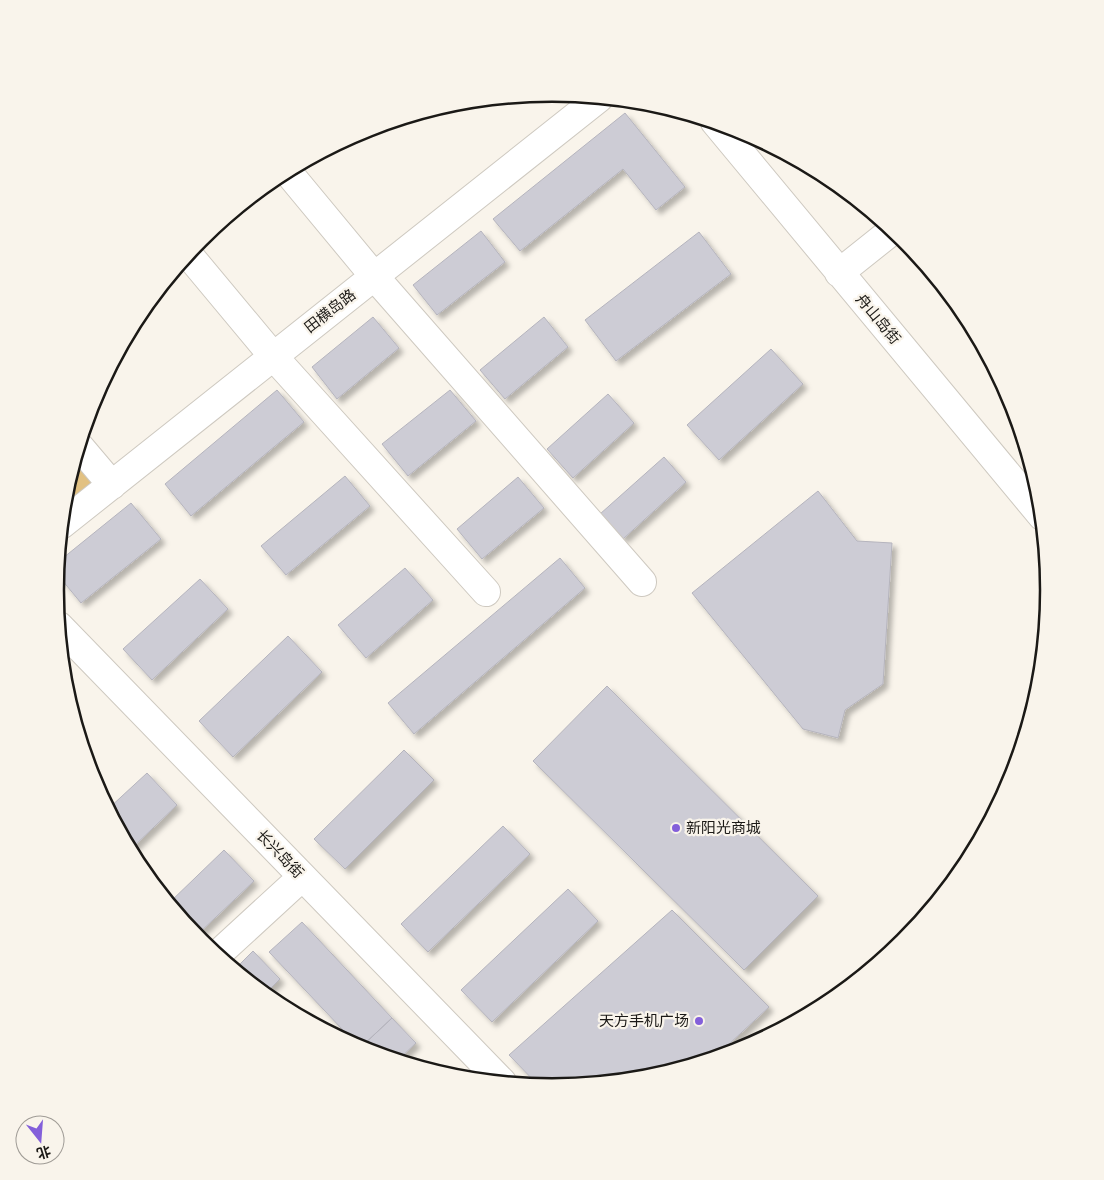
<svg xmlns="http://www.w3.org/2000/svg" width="1104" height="1180" font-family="'Work Sans','Noto Sans SC',sans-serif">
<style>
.green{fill:#e2c182}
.building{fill:#cdccd5;stroke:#b5b4bd;filter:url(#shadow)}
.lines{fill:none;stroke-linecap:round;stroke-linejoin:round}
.minor-casing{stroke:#cec9c0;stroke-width:30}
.minor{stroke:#fff;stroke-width:28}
.poi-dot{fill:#835fda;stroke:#f9f4eb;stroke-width:2}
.labels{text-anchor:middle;stroke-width:4.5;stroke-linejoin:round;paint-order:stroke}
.street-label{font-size:15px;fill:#1b1916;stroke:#f9f4eb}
.poi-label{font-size:15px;fill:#1b1916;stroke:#f9f4eb;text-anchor:start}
.rim{fill:none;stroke:#1b1916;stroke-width:2.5}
</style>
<defs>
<filter id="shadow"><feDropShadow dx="4.5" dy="4.5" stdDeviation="2.5" flood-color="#0004"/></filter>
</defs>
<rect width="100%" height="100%" fill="#f9f4eb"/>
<path class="green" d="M76,457L98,482L63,510L65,493Z"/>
<path class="building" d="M625,113L685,187L656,210L623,169L520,251L493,219Z
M481,231L505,262L437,315L413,285Z
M699,232L731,274L616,361L585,320Z
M373,317L399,348L337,399L312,367Z
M544,317L568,347L505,399L480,370Z
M771,349L803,384L719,460L687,425Z
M277,390L304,422L191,516L165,484Z
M450,390L476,421L408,476L382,444Z
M608,394L634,423L573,478L547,449Z
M664,457L686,482L623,539L600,514Z
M345,476L370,506L286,575L261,546Z
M518,477L544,508L482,559L457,529Z
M818,491L857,541L892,543L883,684L845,710L838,738L803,729L692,593Z
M131,503L161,539L81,603L57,574L58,562Z
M560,558L585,588L414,734L388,703Z
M405,568L433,600L366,658L338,625Z
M200,579L228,609L152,680L123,649Z
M288,636L322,672L233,757L199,721Z
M607,686L818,896L744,970L533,761Z
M404,750L434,780L345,869L314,839Z
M147,773L177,805L130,850L108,809Z
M503,826L530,854L428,952L401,924Z
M224,850L254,881L196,936L169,903Z
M568,889L598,921L492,1022L461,990Z
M672,910L769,1007L714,1058L649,1078L552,1087L539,1086L509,1055Z
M302,922L392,1018L360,1048L269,952Z
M253,951L280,979L265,994L235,969Z
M392,1018L416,1043L398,1060L360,1048Z"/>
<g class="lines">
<g class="minor-casing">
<path id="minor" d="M715,122L1042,516
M287,171L374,276L642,582
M188,254L273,356L486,592
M839,273L893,230
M79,446L112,485
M61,525L599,98
M59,626L502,1082
M217,955L302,877"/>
</g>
<use href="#minor" class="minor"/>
</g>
<g class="poi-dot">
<circle cx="676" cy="828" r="5"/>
<circle cx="699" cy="1021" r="5"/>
</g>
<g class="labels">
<g class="street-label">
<text transform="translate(330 311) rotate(-38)" y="5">田横岛路</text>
<text transform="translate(878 319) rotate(50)" y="5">舟山岛街</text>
<text transform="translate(280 854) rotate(46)" y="5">长兴岛街</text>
</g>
<g class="poi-label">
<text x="686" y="833">新阳光商城</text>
<text x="689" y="1026" text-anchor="end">天方手机广场</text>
</g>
</g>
<path d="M0 0H1104V1180H0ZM64 590a488 488 0 1 1 976 0a488 488 0 1 1-976 0Z" fill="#f9f4eb" fill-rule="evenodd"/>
<path class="rim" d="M64 590a488 488 0 1 1 976 0a488 488 0 1 1-976 0Z"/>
<g transform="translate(40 1140) rotate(163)"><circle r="24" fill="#f9f4eb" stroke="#a09c96"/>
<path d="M0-4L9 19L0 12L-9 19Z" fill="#835fda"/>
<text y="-8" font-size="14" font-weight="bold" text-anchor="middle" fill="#1b1916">北</text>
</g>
</svg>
